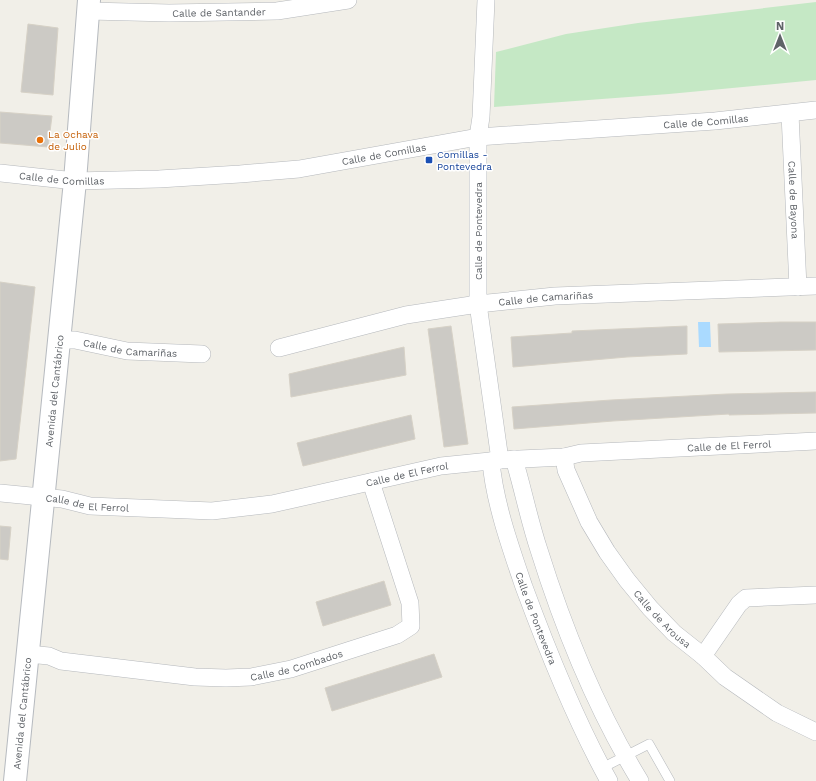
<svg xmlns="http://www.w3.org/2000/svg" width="816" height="781" font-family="'Work Sans',sans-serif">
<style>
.green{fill:#c5e8c5}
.water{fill:#aadaff}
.building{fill:#cccac5;stroke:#d6d1c6}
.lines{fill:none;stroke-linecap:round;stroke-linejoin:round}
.lane-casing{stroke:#b5b8bc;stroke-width:10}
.street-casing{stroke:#b5b8bc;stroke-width:18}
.secondary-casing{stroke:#b6babf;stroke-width:24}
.lane{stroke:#fff;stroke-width:9}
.street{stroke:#fff;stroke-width:17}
.secondary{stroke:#fff;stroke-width:22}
.food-dot{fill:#e8710a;stroke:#fff;stroke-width:1.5}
.transit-dot{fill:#1a4fb4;stroke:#fff;stroke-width:1.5}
.labels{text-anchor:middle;stroke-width:3;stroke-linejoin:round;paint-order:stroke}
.street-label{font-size:10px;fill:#5f6368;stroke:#fff}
.food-label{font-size:10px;fill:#c56008;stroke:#fff;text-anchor:start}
.transit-label{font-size:10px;fill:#164399;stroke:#fff;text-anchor:start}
</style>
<rect width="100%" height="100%" fill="#f1efe8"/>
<path class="green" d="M816,2V80L669,94L494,107L496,52L566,34L638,23Z"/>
<path class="water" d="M698,322H710L711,347H699Z"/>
<path class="building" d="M28,24L58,28L53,95L21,92Z
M0,112L52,116L48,147L0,143Z
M0,282L35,287L16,459L0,461Z
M781,322H816V350L719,352L718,324Z
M451,326L468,444L444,447L428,329Z
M687,326V354L627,357L513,367L511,337L572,333V331Z
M404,347L406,375L291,397L289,374Z
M816,392V413L729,415V414L613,421L514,429L512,407L611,400L727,394Z
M411,415L415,439L303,466L297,443Z
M0,526L11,527L8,560L0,559Z
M384,581L391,605L323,626L316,602Z
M434,654L442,677L332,711L325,688Z"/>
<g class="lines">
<g class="lane-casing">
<path id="lane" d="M602,768L649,744L670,781"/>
</g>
<g class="street-casing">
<g id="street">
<path d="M486,0L481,117L478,137V304L500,460"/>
<path id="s1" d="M89,11L169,13L277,11L348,0"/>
<path id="s2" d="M790,114L798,287"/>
<path id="s3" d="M0,173L75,181L159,179L240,174L299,169L478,137L715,121L816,110"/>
<path id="s4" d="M59,340H75L127,351L202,354"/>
<path id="s5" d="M279,348L406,315L478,304L555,296L816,286"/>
<path id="s6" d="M564,457L566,470L589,522L607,552L627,580L650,608L674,633L703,656L725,677L777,713L816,732"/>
<path d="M514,459C523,489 529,520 539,550C564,630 596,709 640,781"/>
<path id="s7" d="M491,461C494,501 511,549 524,587C548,652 575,720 609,781"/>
<path id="s8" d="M0,493L62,499L90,506L212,511L272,504L441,466L500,460L564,457L581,453L816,441"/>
<path id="s9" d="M28,654L49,656L61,661L195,677L226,678L251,677L291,669L397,635L411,626L410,603L371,482"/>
<path d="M703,656L739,604L746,598L816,595"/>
</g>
</g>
<g class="secondary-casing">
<g id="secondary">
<path id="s10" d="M15,781L75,181L89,0"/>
</g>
</g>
<use href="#lane" class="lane"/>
<use href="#street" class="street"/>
<use href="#secondary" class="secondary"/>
</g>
<circle class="food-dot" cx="40" cy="140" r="4"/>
<rect class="transit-dot" x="425" y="156" width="8" height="8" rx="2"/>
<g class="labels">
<g class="street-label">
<text dy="4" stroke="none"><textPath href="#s1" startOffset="130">Calle de Santander</textPath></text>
<text dy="4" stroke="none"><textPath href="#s3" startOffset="710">Calle de Comillas</textPath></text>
<text dy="4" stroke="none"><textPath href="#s3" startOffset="386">Calle de Comillas</textPath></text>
<text dy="4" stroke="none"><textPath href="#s3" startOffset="62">Calle de Comillas</textPath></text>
<text dy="4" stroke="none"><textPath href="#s2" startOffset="86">Calle de Bayona</textPath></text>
<text transform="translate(478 231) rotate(-90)" y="4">Calle de Pontevedra</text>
<text dy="4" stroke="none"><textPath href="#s5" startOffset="272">Calle de Camariñas</textPath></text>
<text dy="4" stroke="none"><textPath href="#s4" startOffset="72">Calle de Camariñas</textPath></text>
<text dy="4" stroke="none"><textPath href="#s10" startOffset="392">Avenida del Cantábrico</textPath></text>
<text dy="4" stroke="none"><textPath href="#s8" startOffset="736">Calle de El Ferrol</textPath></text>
<text dy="4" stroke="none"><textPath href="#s8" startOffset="412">Calle de El Ferrol</textPath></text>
<text dy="4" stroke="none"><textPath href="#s8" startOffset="88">Calle de El Ferrol</textPath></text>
<text dy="4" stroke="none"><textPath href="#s7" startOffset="164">Calle de Pontevedra</textPath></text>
<text dy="4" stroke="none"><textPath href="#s6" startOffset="192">Calle de Arousa</textPath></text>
<text dy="4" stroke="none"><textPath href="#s9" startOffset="272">Calle de Combados</textPath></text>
<text dy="4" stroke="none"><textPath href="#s10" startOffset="68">Avenida del Cantábrico</textPath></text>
</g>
<g class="food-label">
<text x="48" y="138">La Ochava<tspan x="48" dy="12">de Julio</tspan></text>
</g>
<g class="transit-label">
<text x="437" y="158">Comillas -<tspan x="437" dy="12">Pontevedra</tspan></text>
</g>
</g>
<g transform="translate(780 36)" stroke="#ffffff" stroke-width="3" paint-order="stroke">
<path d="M0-3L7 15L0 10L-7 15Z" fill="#5f6368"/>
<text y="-6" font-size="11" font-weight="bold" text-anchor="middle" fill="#5f6368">N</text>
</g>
</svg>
